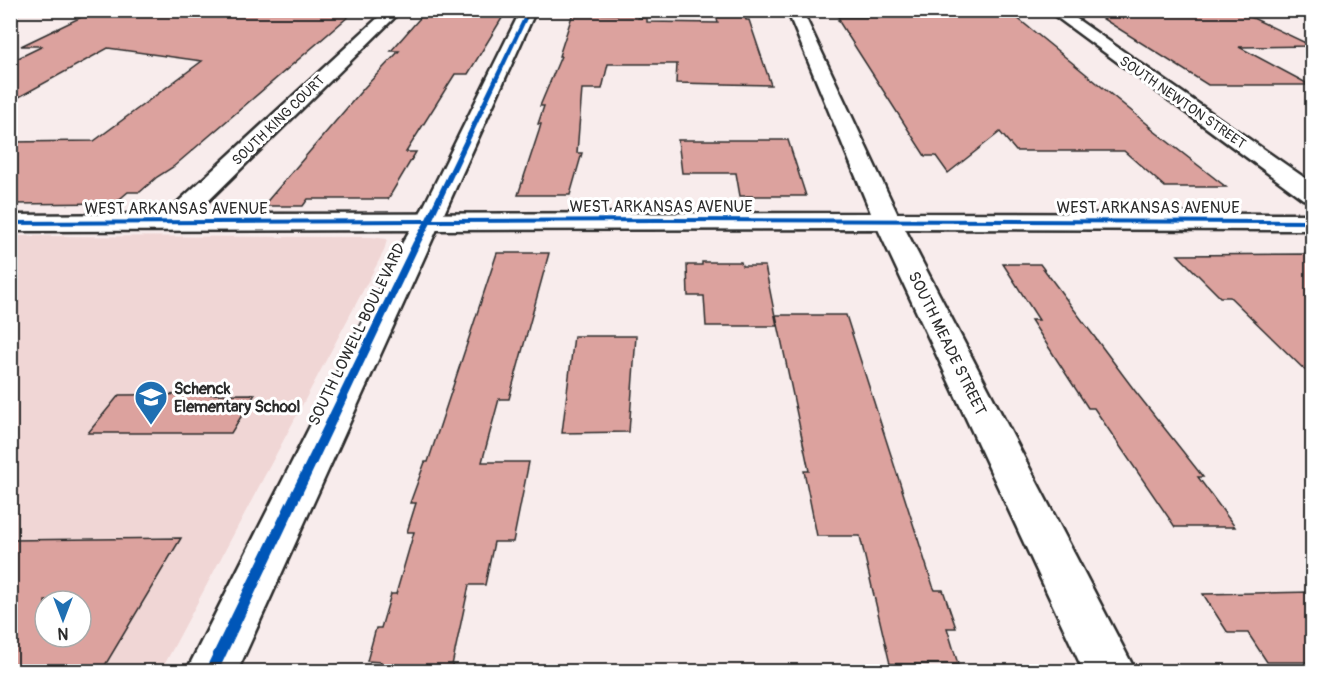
<svg xmlns="http://www.w3.org/2000/svg" width="1323" height="682" font-family="Pangolin,sans-serif">
<style>
.built{fill:#f0d6d5;fill-rule:evenodd}
.building{fill:#dca29e;stroke:#2b2b2b;stroke-width:1.5;fill-rule:evenodd}
.lines{fill:none;stroke-linecap:round;stroke-linejoin:round}
.minor-casing{stroke:#2b2b2b;stroke-width:5}
.tertiary-casing{stroke:#2b2b2b;stroke-width:5}
.minor{fill:#fff;fill-rule:evenodd}
.tertiary{fill:#fff;fill-rule:evenodd}
.cycleway-casing{stroke:#fff;stroke-width:4}
.cycleway{fill:#0057b8;fill-rule:evenodd}
.labels{text-anchor:middle;stroke-width:6;stroke-linejoin:round;paint-order:stroke}
.far-street-label{font-size:14px;fill:#2b2b2b;stroke:#fff}
.street-label{font-size:16px;fill:#2b2b2b;stroke:#fff}
.poi-label{font-size:16px;font-weight:bold;fill:#2b2b2b;stroke:#fff;text-anchor:start}
</style>
<rect width="100%" height="100%" fill="#f8ecec"/>
<filter id="ink" filterUnits="userSpaceOnUse"><feTurbulence type="fractalNoise" baseFrequency=".0167" numOctaves="2"/><feDisplacementMap in="SourceGraphic" scale="12" xChannelSelector="R" yChannelSelector="G"/><feConvolveMatrix kernelMatrix="1 2 1 2 8 2 1 2 1" color-interpolation-filters="sRGB"/></filter>
<g filter="url(#ink)">
<path class="built" d="M11,236L372,237L387,239L384,251L161,671L11,672ZM45,601H81V637H45Z"/>
<path class="building" d="M96,10H356L173,167L157,177L140,192H128L115,203L10,204V142L94,141L202,61L108,48L10,102V62L43,46H21Z
M427,10H507L468,74H455L406,152H416L388,199H308L303,206H263L364,88L399,51H391Z
M715,10H743L746,20H749L771,85L676,83L677,64H608L602,89H582L577,153H582L570,195H518L539,131L541,124H538L544,106H540L561,56H559L573,13L639,15L638,18H647V22L718,23Z
M1089,10H1236L1312,46L1239,47L1310,85H1208Z
M838,17H1016L1151,127H1149L1226,187H1165L1124,151H1016L1000,132L948,173L936,156H925L838,20H840Z
M678,140H788L806,196H740L736,173H682Z
M497,253H549L509,399H499L482,462H529L513,542H494L485,585H469L451,670H379L381,662L367,661L376,628H381L391,594H396L414,532H407L416,503H410L425,462H428Z
M1312,254V377L1230,297H1220L1178,255Z
M702,262H741L742,266H765L777,326H706L704,296H688L687,265H702Z
M1003,264H1040L1135,391L1203,477H1198L1235,527H1175L1094,408H1088L1031,320H1039Z
M776,315H846L933,586L935,590H943L956,628H947L958,664H890L860,536H817L804,471H809Z
M574,336H636L629,432L562,433Z
M255,394L231,433H88L119,395Z
M181,538L101,672H10V540ZM45,601H81V637H45Z
M1312,592V662H1267L1248,633H1228L1203,594Z"/>
<g class="lines">
<g class="minor-casing">
<path id="minor" d="M10,10H22L10,16Z
M787,10H802L897,213L1312,214V230L905,229L1136,672H1084L878,229L10,231V215L165,214L381,15L386,13L394,18L391,21L195,214L871,213Z
M1047,10H1064L1312,183V201L1303,199Z
M1296,10H1312V18Z"/>
</g>
<g class="tertiary-casing">
<path id="tertiary" d="M521,10H536L237,672H186L403,242L423,208Z"/>
</g>
<use href="#minor" class="minor"/>
<use href="#tertiary" class="tertiary"/>
<g class="cycleway-casing">
<path id="cycleway" d="M527,10H531L433,219L661,218L1312,220V224L661,222L431,223L421,242L218,672H204L413,242L424,223L10,225V221L426,219Z"/>
</g>
<use href="#cycleway" class="cycleway"/>
</g>
</g>
<defs>
<g id="school-pin" transform="scale(1.725)"><path d="M0 17L-7.5 6A9.5 9.5 0 1 1 7.5 6Z" fill="#1f6fb2" stroke="#fff"/><path d="M0-5L7-2L0 1L-7-2ZM-4 1L0 2.5L4 1V4Q0 6-4 4Z" fill="#fff"/></g>
</defs>
<g fill-rule="evenodd">
<use href="#school-pin" x="151" y="397"/>
</g>
<g class="labels">
<g class="far-street-label">
<text transform="translate(1183 102) rotate(35)" y="5">SOUTH NEWTON STREET</text>
<text transform="translate(278 120) rotate(-44)" y="5">SOUTH KING COURT</text>
</g>
<g class="street-label">
<text x="661" y="212">WEST ARKANSAS AVENUE</text>
<text x="1148" y="213">WEST ARKANSAS AVENUE</text>
<text x="176" y="214">WEST ARKANSAS AVENUE</text>
<text transform="translate(356 334) rotate(-64)" y="6">SOUTH LOWELL BOULEVARD</text>
<text transform="translate(948 343) rotate(64)" y="6">SOUTH MEADE STREET</text>
</g>
<g class="poi-label">
<text x="174" y="394">Schenck<tspan x="174" dy="18">Elementary School</tspan></text>
</g>
</g>
<rect width="1323" height="682" fill="none" stroke="#fff" stroke-width="36"/>
<rect x="18" y="18" width="1287" height="646" fill="none" stroke="#2b2b2b" stroke-width="2" filter="url(#ink)"/>
<g transform="translate(63 619) rotate(180)"><circle r="28" fill="#ffffff" stroke="#aaaaaa" stroke-width="1.5"/>
<path d="M0-4.5L10 22L0 15L-10 22Z" fill="#1f6fb2"/>
<text y="-9" font-size="16" font-weight="bold" text-anchor="middle" fill="#2b2b2b">N</text>
</g>
</svg>
